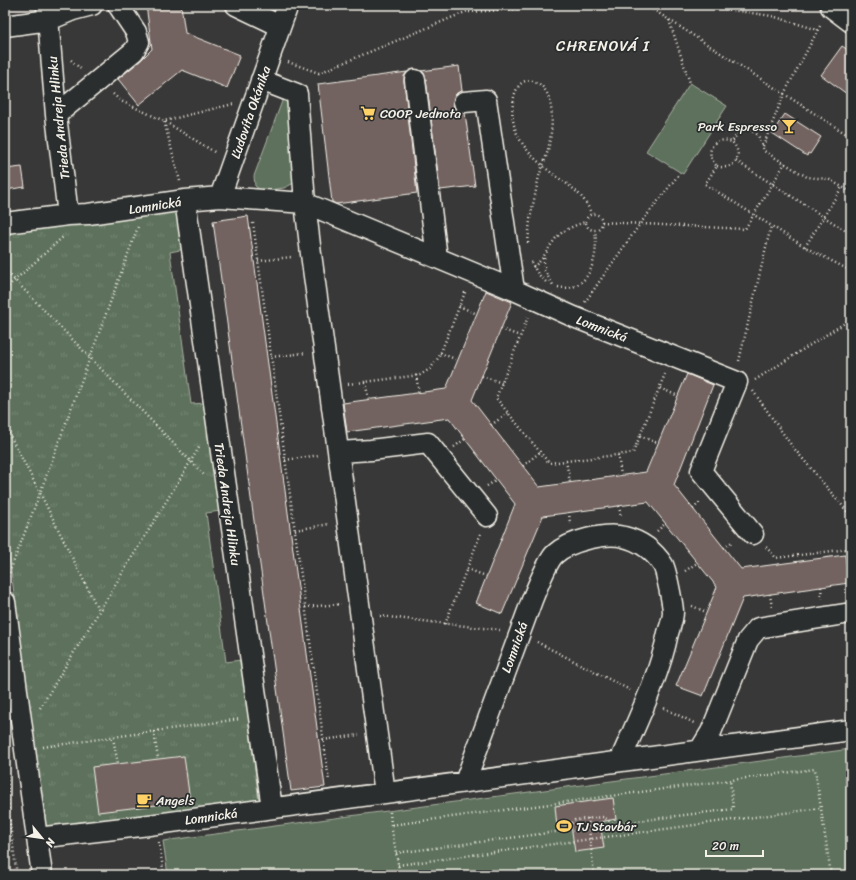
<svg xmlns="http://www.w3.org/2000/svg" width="856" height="880" font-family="Sriracha,sans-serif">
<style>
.grass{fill:#5d715b;stroke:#a8b1a2}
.park{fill:url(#park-tufts);stroke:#a8b1a2}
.building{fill:#736461;stroke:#f4f1e8}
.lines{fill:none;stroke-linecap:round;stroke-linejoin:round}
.street-casing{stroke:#f4f1e8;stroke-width:23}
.path{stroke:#f4f1e8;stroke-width:2.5;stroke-dasharray:1 3;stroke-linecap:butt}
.street{stroke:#2a2d2e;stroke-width:20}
.path-bridge{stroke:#f4f1e8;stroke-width:2.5;stroke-dasharray:1 3;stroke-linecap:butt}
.labels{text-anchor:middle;stroke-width:3.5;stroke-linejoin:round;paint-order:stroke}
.street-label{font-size:13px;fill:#f4f1e8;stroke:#2a2d2e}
.poi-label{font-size:13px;fill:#f4f1e8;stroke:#2a2d2e;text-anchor:start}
.quarter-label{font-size:15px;letter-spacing:1px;fill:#f4f1e8;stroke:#2a2d2e}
</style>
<defs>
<pattern id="park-tufts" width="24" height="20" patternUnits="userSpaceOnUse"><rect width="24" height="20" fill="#5d715b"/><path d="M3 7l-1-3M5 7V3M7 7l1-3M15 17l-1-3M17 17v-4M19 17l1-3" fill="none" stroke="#758673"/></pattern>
</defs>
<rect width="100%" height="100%" fill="#393838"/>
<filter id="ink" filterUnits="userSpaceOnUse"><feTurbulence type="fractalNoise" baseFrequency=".025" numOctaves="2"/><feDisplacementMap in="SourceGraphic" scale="8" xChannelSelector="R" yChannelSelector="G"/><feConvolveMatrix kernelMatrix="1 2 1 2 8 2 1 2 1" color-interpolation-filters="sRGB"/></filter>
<g filter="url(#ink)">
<path class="grass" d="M690,83L727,106L683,174L646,151Z
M284,96L286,97L296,174L292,184L284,188L262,191L255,186L254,176Z
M851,749V875H168L163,841Z"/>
<path class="park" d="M177,209L185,249L170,252L191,404L206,403L221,511L206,513L226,662L241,660L259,801L46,829L5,527V231Z"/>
<path class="building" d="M146,5H181L185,33L240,55L227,88L182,70L139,105L118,79L141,60L152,49Z
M842,46L851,52V97L821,75Z
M459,66L462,91L457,93L454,97L453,103L455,109L459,112L465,113L475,186L440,190L426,79L424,73L421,71Z
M407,72L404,76V81L417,193L336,204L332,202L318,84Z
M785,114L821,137L810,154L808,153L807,156L772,133Z
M22,167L25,187L5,190V169Z
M248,216L325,787L291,791L213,221Z
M486,291L512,302L472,400L539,487L646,472L687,374L713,385L674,485L741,569L845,555L849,583L743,598L703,696L676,686L717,587L648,502L543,516L502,614L476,603L515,504L449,418L347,432L343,403L446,389Z
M184,756L190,801L98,812L92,767Z
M613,798L616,819L600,822L604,848L575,852L571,825L557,827L555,806Z"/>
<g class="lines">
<g class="street-casing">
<path id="street" d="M47,5L56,115L68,215
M236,5L280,26
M832,5L831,7L851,22
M5,26L49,20L73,10L92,5
M261,80L297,94L305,203L311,254L385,793
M415,80L437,258
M464,102L486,100L514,290
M56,115L134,51L139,42L136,32L118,5
M220,197L288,5
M185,200L272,808
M5,223L68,215L88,214L185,200L220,197L305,203L514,290L574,317L737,382L701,471L753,534
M339,452L371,450L428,443L487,516
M5,602L42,875
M700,750L711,732L748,640L758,628L851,613
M465,782L532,600C536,590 548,560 555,554C569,541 606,532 624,537C640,541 654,551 663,565C666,570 673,605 673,612C673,619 670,627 668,633C659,677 638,719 620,761
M37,838L149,825L851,730"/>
</g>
<path class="path" d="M646,5L851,137
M697,5L772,16L818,30
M469,12L578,5
M669,20L690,83
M71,60L82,70
M288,62L319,73L482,5
M113,94L121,101L164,121L216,153
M763,146L784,94L821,24
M546,157C552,138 559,91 535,82C531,80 527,80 523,82C516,87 514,95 513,103C508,137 533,159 557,177C572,187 586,197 591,214
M736,161L851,234
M717,166C734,172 745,155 732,142
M180,181L164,121L233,104
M851,192L828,179L807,177L764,151L758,135L747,128H741L732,142C713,135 703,153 717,166L705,184L805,247L851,271
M586 222a8 8 0 1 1 16 0a8 8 0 1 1-16 0Z
M602,222L745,229L785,163
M253,223L329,781
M528,243L530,219L539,176
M805,247L842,187
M544,258V270L553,285
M258,261L291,257
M531,262L538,274L546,282
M533,267C543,260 546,252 553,242C560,231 573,226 585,222
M5,270L205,476
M558,287C590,294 599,255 595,231
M5,289L64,236
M585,302L640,224L680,173
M459,306L477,314
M528,317L496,398L549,463L633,453L665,374
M501,329L520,336
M440,353L458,360
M271,357L305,353
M739,361L771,226
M416,375L419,393
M482,376L502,383
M755,380L851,319
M365,382L369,400
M348,384L420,375L430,369L439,357L466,290
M660,388L678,396
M753,391L792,446L851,516
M491,425L508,413
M5,426L40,493L99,611
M640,436L658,443
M454,447L465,439
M618,455L621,475
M285,460L320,455
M566,461L570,482
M523,466L540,452
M487,486L497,480
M619,506L621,517
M693,509L701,501
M569,512L570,524
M295,530L330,524
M657,531L666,523
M766,547L776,558L848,549
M724,548L733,541
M467,569L486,576
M685,571L697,563
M5,584L40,493L138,227
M821,587L822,599
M770,594L772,608
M692,606L706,612
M305,607L341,604
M380,616L500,630
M445,624L481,533
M537,642L630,690
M40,708L200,446
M664,708L694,723
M154,732L158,759
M113,738L118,764
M323,740L359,735
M43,747L240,719
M7,776L9,817L17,875
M390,812L391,825
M588,818L594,875
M159,842L164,875
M5,846L12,845
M396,853L563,831L575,820L604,817L613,824L733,809L730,780
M398,865L821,808
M400,875L391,825L815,769L831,875"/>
<use href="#street" class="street"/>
<path class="path-bridge" d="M539,176L546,157"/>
</g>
</g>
<defs>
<g id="supermarket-bare" transform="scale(1.2)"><path d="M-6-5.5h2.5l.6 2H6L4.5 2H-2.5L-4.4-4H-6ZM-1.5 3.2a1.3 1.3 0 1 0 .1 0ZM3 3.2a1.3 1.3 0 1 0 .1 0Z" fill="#ffd166" stroke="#2a2d2e" stroke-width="2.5" paint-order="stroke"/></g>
<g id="bar-bare" transform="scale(1.2)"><path d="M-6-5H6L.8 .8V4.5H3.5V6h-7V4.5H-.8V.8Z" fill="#ffd166" stroke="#2a2d2e" stroke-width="2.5" paint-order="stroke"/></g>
<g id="cafe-bare" transform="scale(1.2)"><path d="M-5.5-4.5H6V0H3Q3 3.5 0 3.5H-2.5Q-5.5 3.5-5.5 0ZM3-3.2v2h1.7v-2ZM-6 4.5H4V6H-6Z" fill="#ffd166" stroke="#2a2d2e" stroke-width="2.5" paint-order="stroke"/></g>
<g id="stadium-bare" transform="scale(1.2)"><path d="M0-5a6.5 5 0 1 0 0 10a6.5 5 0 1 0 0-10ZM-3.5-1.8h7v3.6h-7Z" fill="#ffd166" stroke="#2a2d2e" stroke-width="2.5" paint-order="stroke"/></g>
</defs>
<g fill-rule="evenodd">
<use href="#supermarket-bare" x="368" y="113"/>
<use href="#bar-bare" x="789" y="126"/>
<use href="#cafe-bare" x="144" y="800"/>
<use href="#stadium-bare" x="564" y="826"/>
</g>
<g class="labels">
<g class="street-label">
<text transform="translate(250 112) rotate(-71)" y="5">Ľudovíta Okánika</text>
<text transform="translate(58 118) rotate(-96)" y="5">Trieda Andreja Hlinku</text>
<text transform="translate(155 205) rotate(-9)" y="5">Lomnická</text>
<text transform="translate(602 328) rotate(21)" y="5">Lomnická</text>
<text transform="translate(228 504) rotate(82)" y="5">Trieda Andreja Hlinku</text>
<text transform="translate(514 647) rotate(-70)" y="5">Lomnická</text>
<text transform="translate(211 816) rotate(-8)" y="5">Lomnická</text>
</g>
<g class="poi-label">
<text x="380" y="118">COOP Jednota</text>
<text x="777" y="131" text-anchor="end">Park Espresso</text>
<text x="156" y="805">Angels</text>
<text x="576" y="831">TJ Stavbár</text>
</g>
<g class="quarter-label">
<text x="603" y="51">CHRENOVÁ I</text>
</g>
</g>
<rect width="856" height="880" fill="none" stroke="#2a2d2e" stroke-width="20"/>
<rect x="10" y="10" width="836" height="860" fill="none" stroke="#f4f1e8" stroke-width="1.5" filter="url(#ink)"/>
<g transform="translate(42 838) rotate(119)" stroke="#2a2d2e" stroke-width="3" paint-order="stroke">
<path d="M0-3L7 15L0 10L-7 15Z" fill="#f4f1e8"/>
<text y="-6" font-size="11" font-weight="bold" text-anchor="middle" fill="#f4f1e8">N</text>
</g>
<path d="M706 850v6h57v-6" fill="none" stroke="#f4f1e8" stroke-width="2"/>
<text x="712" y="850" font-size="12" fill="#f4f1e8" stroke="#2a2d2e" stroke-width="3" paint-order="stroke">20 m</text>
</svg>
